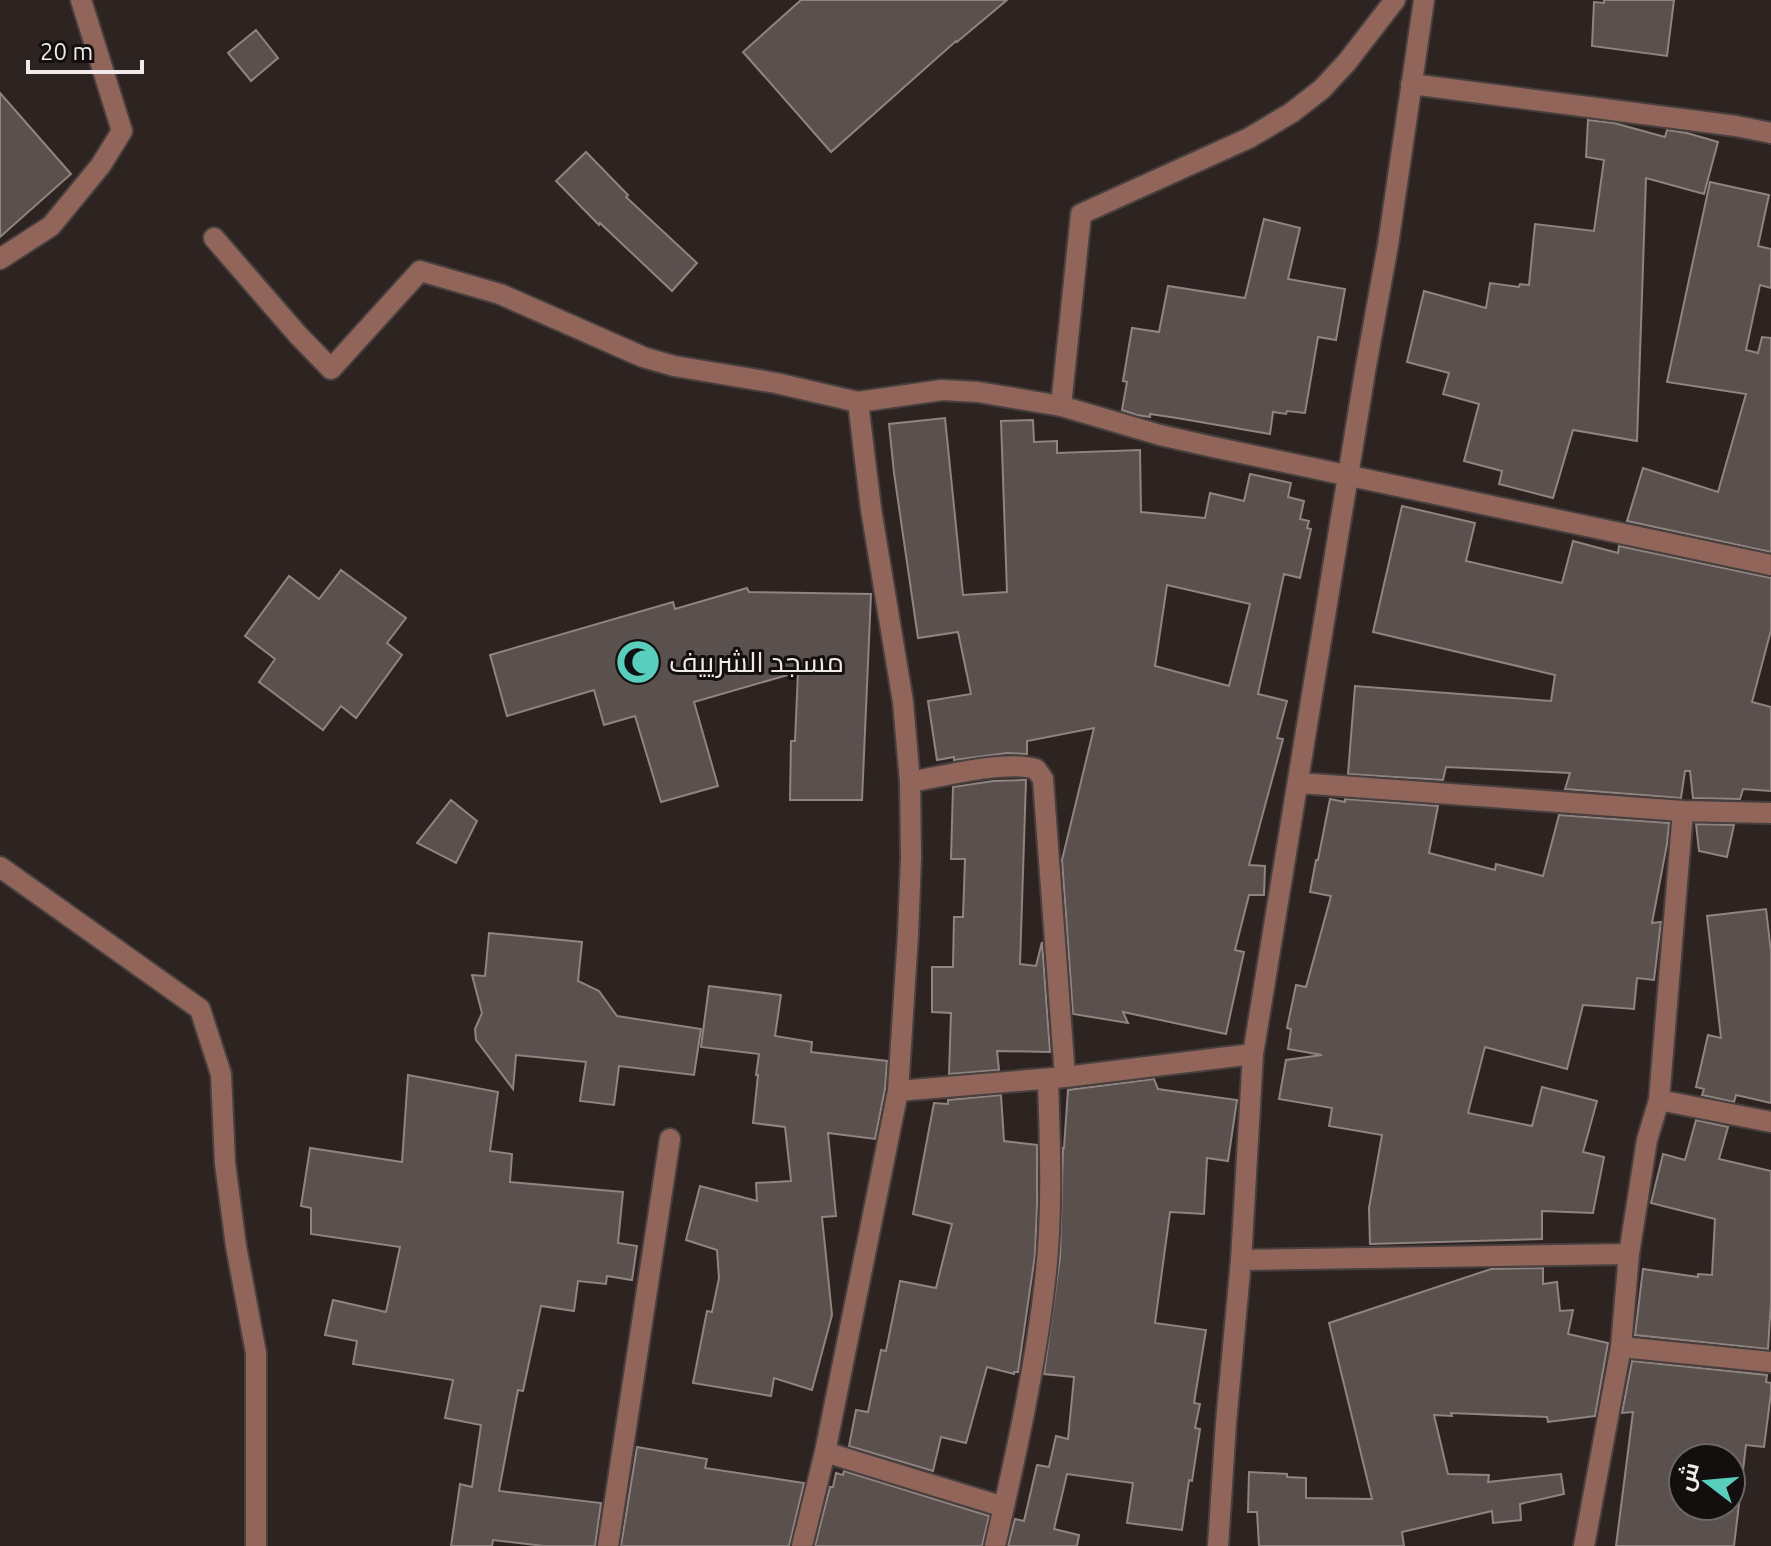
<svg xmlns="http://www.w3.org/2000/svg" width="1771" height="1546" font-family="Ubuntu,Cairo,sans-serif">
<style>
.building{fill:#5a504e;stroke:#908481;stroke-width:2;fill-rule:evenodd}
.lines{fill:none;stroke-linecap:round;stroke-linejoin:round}
.minor-casing{stroke:#48403e;stroke-width:24}
.minor{stroke:#92655b;stroke-width:20}
.labels{text-anchor:middle;stroke-width:6;stroke-linejoin:round;paint-order:stroke}
.poi-label{font-size:28px;fill:#f0eae8;stroke:#130f0e;text-anchor:start}
</style>
<rect width="100%" height="100%" fill="#2d2422"/>
<path class="building" d="M801,0H1007L957,42L956,41L831,152L743,52Z
M1604,0H1674L1667,56L1592,46L1594,2L1604,3Z
M256,30L278,58L251,81L228,53Z
M0,93L71,174L0,237Z
M1588,120L1614,123L1665,137L1667,130L1687,133L1718,142L1704,194L1646,178L1637,441L1573,430L1553,498L1499,484L1502,471L1464,461L1479,404L1443,394L1449,373L1407,362L1424,291L1486,308L1490,283L1519,287L1520,284L1529,285L1535,224L1594,231L1604,160L1586,157Z
M586,152L628,195L626,197L697,263L672,291L600,223L599,225L556,181Z
M1710,182L1769,195L1758,246L1771,249V288L1760,285L1746,350L1758,353L1762,337L1771,338V552L1627,521L1643,468L1718,492L1746,394L1667,382Z
M1264,219L1300,228L1288,279L1345,289L1336,340L1318,337L1305,413L1287,411L1286,414L1273,412L1270,434L1177,418L1150,414V417L1137,415L1122,410L1127,382L1123,381L1132,328L1159,332L1168,286L1245,298Z
M945,418L963,595L1007,592L1001,421L1033,420L1034,442L1057,441V453L1140,450L1141,512L1205,518L1210,493L1244,501L1250,474L1291,483L1288,497L1304,501L1300,519L1309,521L1307,528L1311,529L1300,578L1284,574L1258,694L1287,701L1277,738L1283,739L1249,865L1265,866L1264,895H1249L1235,950L1244,952L1226,1034L1123,1012L1128,1023L1073,1014L1062,860L1094,728L1027,741V754L1007,753L954,760V757L937,760L928,701L971,694L958,632L918,638L894,473L889,424ZM1167,585L1250,604L1229,686L1155,666Z
M1402,506L1475,523L1466,561L1562,583L1573,541L1618,553L1619,546L1771,578V630L1752,702L1771,707V791L1743,789L1740,799L1693,798L1690,771H1685L1681,798L1565,789L1570,773L1446,767L1443,780L1348,774L1355,686L1551,701L1555,675L1373,632Z
M341,570L406,618L387,643L402,655L356,718L341,706L323,730L259,682L275,659L245,636L289,576L319,599Z
M747,588L749,592L871,594L862,800H790L791,741H795L798,672L694,702L718,786L661,802L635,716L604,725L594,690L507,716L490,655L673,602L675,609Z
M1022,780H1026L1020,964L1036,966L1042,942L1050,1052L997,1051L999,1070L949,1074L951,1013L932,1012V967H953L954,917H963L965,859H951L953,787L993,781Z
M1330,799L1345,802V799L1438,806L1429,853L1495,870L1496,864L1543,876L1559,815L1669,823L1667,844L1652,923L1661,922L1654,980L1637,978L1634,1009L1583,1005L1567,1069L1485,1047L1468,1113L1532,1126L1542,1087L1597,1101L1583,1152L1604,1157L1593,1213L1542,1211V1239L1370,1244L1369,1208L1382,1135L1329,1126L1332,1108L1279,1099L1286,1060L1322,1055L1288,1049L1291,1029L1287,1028L1296,985L1306,987L1331,896L1310,892L1316,860H1318Z
M451,800L477,821L456,863L417,843Z
M1696,824L1734,825L1727,857L1699,851Z
M1766,909L1771,952V1103L1736,1095L1734,1102L1702,1095L1704,1089L1696,1087L1708,1035L1721,1038L1707,916Z
M489,933L582,942L578,981L599,991L617,1016L701,1029L694,1075L619,1066L614,1105L580,1101L586,1062L516,1055L513,1089L476,1040L475,1029L482,1013L472,975L485,976Z
M709,986L781,995L775,1036L812,1042L811,1052L887,1061L885,1089L875,1139L828,1133L836,1216L822,1217L832,1315L812,1390L774,1378L771,1396L693,1383L707,1311L712,1312L719,1278L717,1250L686,1240L700,1186L757,1201L756,1183L791,1181L785,1127L753,1123L758,1075H756L759,1054L701,1047Z
M408,1075L498,1092L490,1151L512,1154L510,1182L623,1192L618,1243L637,1246L632,1280L607,1276L606,1284L578,1281L574,1311L541,1306L523,1391L518,1390L499,1491L601,1503L595,1546H544L493,1540L492,1546H451L460,1484L472,1487L481,1425L445,1418L453,1380L353,1364L357,1341L325,1335L333,1300L386,1312L400,1247L311,1234V1208L301,1206L310,1148L402,1162Z
M1154,1079L1158,1089L1237,1100L1228,1161L1207,1158L1204,1214L1170,1212L1155,1323L1206,1330L1194,1403L1200,1404L1195,1428L1200,1429L1192,1481L1189,1480L1182,1530L1127,1523L1133,1483L1067,1474L1054,1529L1079,1535L1077,1546H1008L1015,1519L1024,1521L1037,1465L1049,1467L1056,1436L1068,1439L1074,1377L1044,1374L1060,1257L1063,1148H1064L1068,1090Z
M1001,1095L1004,1141L1037,1145V1205L1035,1255L1018,1372H1014V1374L987,1367L966,1443L941,1437L933,1471L849,1446L856,1410L868,1412L881,1350L886,1351L900,1281L936,1288L952,1224L913,1214L934,1103L948,1104V1100Z
M1696,1120L1728,1127L1719,1159L1771,1171V1302L1768,1349L1635,1335L1643,1269L1698,1277V1274L1712,1275L1715,1219L1651,1203L1663,1154L1685,1160Z
M1543,1268V1284L1557,1282L1560,1311L1573,1310L1568,1334L1608,1343L1595,1416L1548,1422L1547,1417L1451,1413L1452,1416L1434,1415L1448,1474L1489,1475L1488,1482L1561,1474L1564,1494L1520,1504L1521,1520L1493,1523L1492,1511L1402,1532L1404,1546H1259L1257,1512H1248L1249,1472L1287,1474V1477L1306,1478V1498L1372,1499L1329,1323L1491,1269Z
M1632,1361L1767,1375L1766,1382L1771,1383V1393L1764,1447L1746,1445L1734,1546H1616L1633,1412L1622,1413ZM1683,1458H1731V1506H1683Z
M637,1447L707,1459L705,1468L804,1483L789,1546H621Z
M844,1471L989,1516L982,1546H815L830,1487H833L836,1473L843,1475Z"/>
<g class="lines">
<g class="minor-casing">
<path id="minor" d="M1411,84L1736,126L1771,133
M214,238L298,335L331,369L420,271L500,294L643,357L674,366L776,383L858,402L942,390L978,392L1061,406L1160,435L1213,447L1771,565
M0,259L51,226L101,165L122,131L81,0
M1061,406L1081,214L1249,138L1291,113L1322,89L1347,62L1395,0
M910,782C944,776 1005,760 1036,769L1043,779L1065,1077
M1299,783L1683,811L1771,813
M0,867L200,1009L221,1074L225,1163L236,1246L256,1353V1546
M898,1091L1065,1077L1253,1054
M1659,1100L1771,1122
M1241,1260L1629,1254
M1621,1347L1771,1362
M825,1452L1004,1507
M608,1546L670,1139
M802,1546L825,1452L898,1091L908,935L911,857L910,782L903,702L871,509L858,402
M995,1546C1015,1459 1035,1370 1045,1281C1053,1214 1050,1146 1048,1079
M1218,1546L1226,1423L1241,1260L1253,1054L1366,366L1388,245L1424,0
M1584,1546L1621,1347L1629,1254L1647,1140L1659,1100L1683,811"/>
</g>
<use href="#minor" class="minor"/>
</g>
<defs>
<g id="mosque-disc" transform="scale(2.3)"><circle r="9.5" fill="#5acebd" stroke="#130f0e"/><path d="M3.5-4.9A6 6 0 1 0 3.5 4.9A5 5 0 1 1 3.5-4.9Z" fill="#111"/></g>
</defs>
<g fill-rule="evenodd">
<use href="#mosque-disc" x="638" y="662"/>
</g>
<g class="labels">
<g class="poi-label">
<text x="669" y="672">مسجد الشرييف</text>
</g>
</g>
<g transform="translate(1707 1482) rotate(286)"><circle r="38" fill="#130f0e" stroke="#6b6765" stroke-width="2"/>
<path d="M0-6L14 30L0 20L-14 30Z" fill="#5acebd"/>
<text y="-12" font-size="22" font-weight="bold" text-anchor="middle" fill="#f0eae8">ش</text>
</g>
<path d="M28 60v12h114v-12" fill="none" stroke="#f0eae8" stroke-width="4"/>
<text x="40" y="60" font-size="24" fill="#f0eae8" stroke="#130f0e" stroke-width="6" paint-order="stroke">20 m</text>
</svg>
